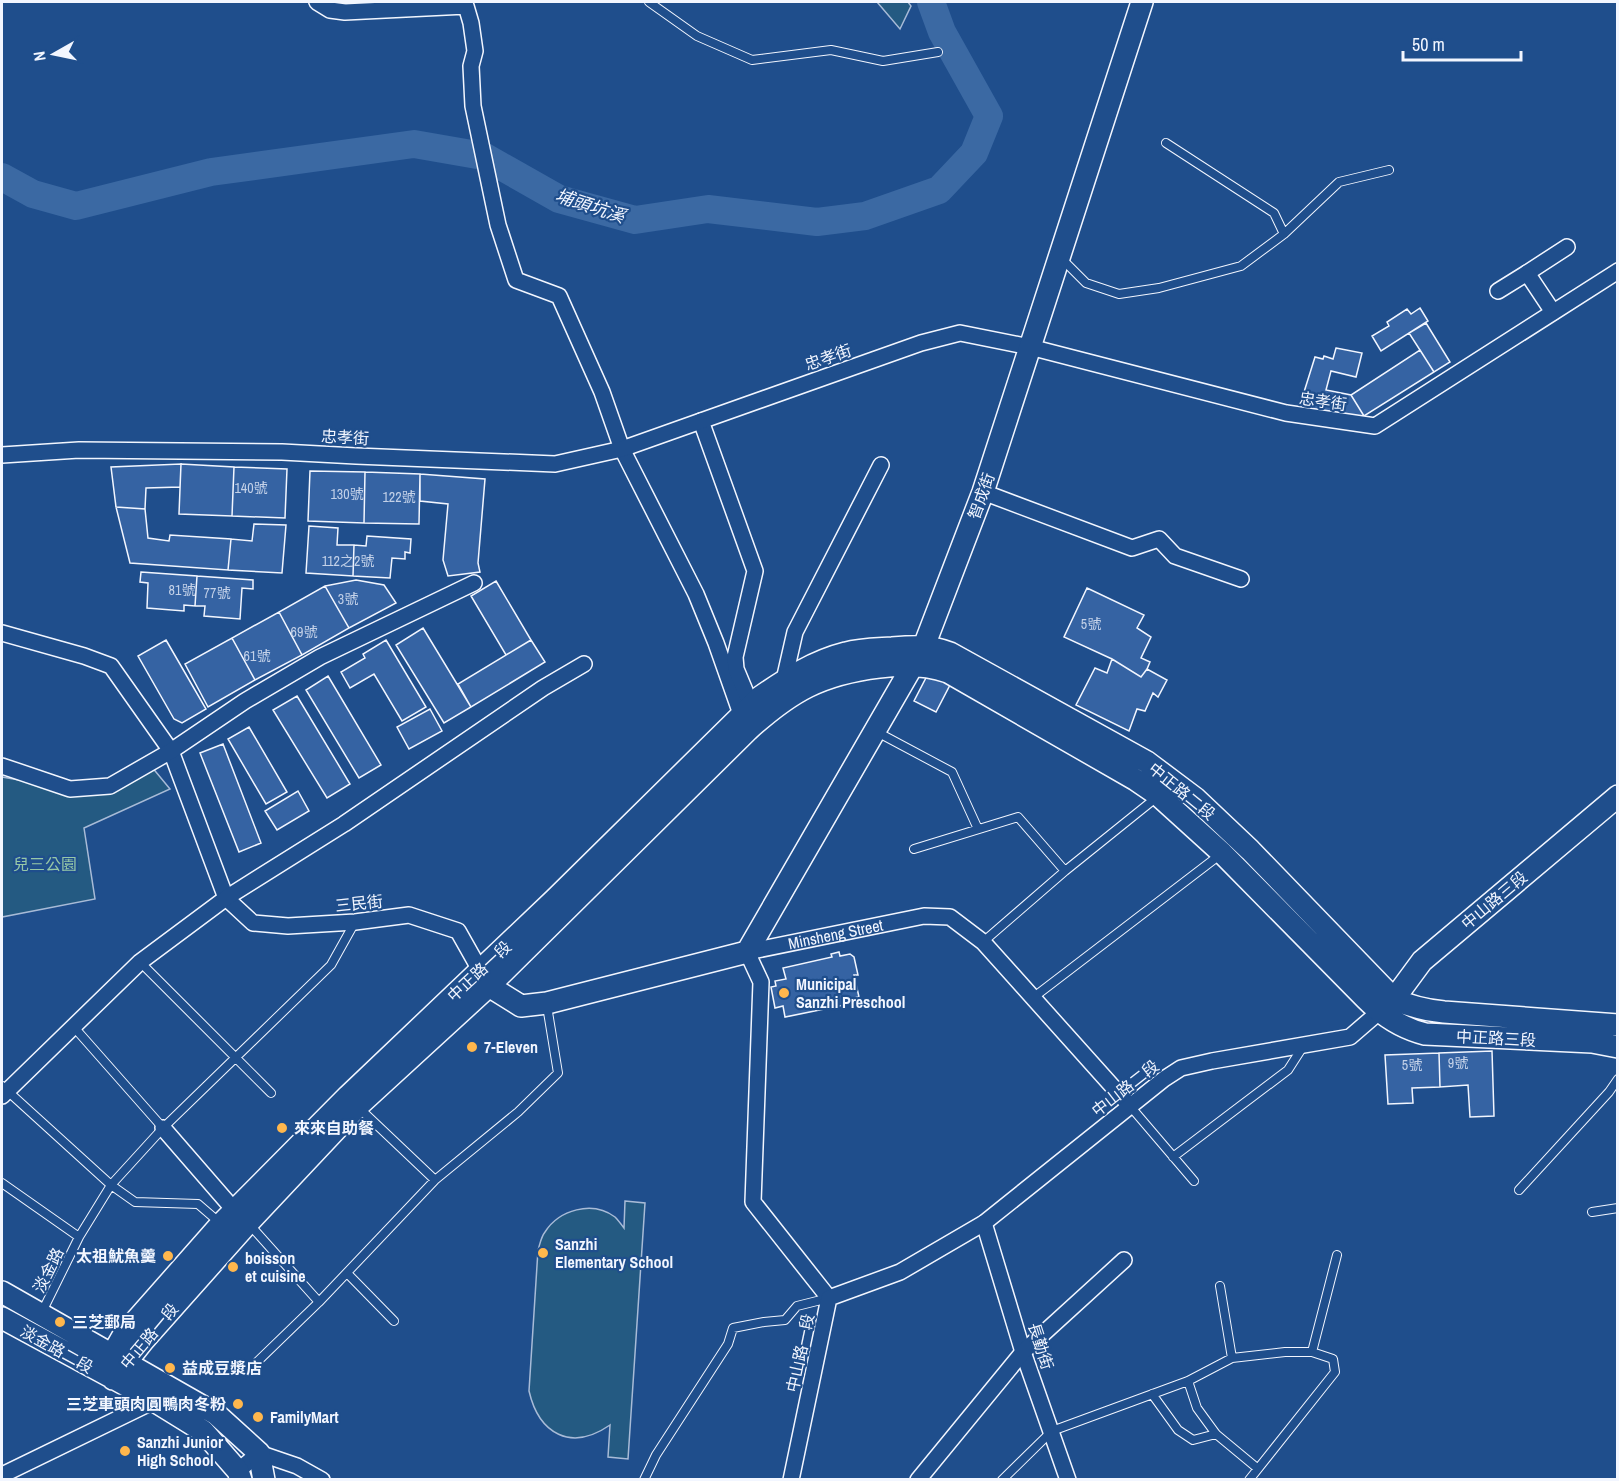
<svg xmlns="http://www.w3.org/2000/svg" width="1619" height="1481" font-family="'Archivo Narrow','Noto Sans TC',sans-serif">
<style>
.green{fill:#245a82;stroke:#a8bbd7;stroke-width:1.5}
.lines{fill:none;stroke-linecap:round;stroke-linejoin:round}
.river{stroke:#3b69a3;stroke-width:28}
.building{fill:#3563a3;stroke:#f2f6ff;stroke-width:1.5}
.lane-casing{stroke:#f2f6ff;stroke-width:10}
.street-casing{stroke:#f2f6ff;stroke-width:18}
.secondary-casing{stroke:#f2f6ff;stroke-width:24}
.lane{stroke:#1f4e8c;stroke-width:8}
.street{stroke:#1f4e8c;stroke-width:15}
.secondary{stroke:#1f4e8c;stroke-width:21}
.poi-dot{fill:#ffb74d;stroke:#1f4e8c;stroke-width:2}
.labels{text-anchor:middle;stroke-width:4.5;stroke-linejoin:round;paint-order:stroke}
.number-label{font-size:14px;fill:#c3d1e8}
.street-label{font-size:16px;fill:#f2f6ff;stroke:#1f4e8c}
.park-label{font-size:16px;fill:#97c8a6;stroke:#1f4e8c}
.poi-label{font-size:16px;font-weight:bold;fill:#f2f6ff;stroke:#1f4e8c;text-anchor:start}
.water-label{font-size:18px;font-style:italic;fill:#f2f6ff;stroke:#1f4e8c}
</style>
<rect width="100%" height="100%" fill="#1f4e8c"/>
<path class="green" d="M877,2H908L911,6L900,29Z
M151,766L170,789L84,828L95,899L2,917V777L70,789L109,790Z
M625,1201L645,1203L628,1459L608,1457L610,1425C571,1452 539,1434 529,1391L538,1250C540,1244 541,1237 545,1232C559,1210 592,1200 615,1217C618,1220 621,1224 624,1228Z"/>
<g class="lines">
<path class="river" d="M2,177L33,194L76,206L211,172L414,144L483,156L559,199L635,220L708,209L817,222L865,216L939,190L974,153L989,116L942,32L931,2"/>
</g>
<path class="building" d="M1420,308L1428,321L1381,351L1372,336L1389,326L1387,322L1407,309L1411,314Z
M1426,323L1450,362L1434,372L1409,333Z
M1336,348L1362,353L1356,377L1331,371L1326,390L1351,395L1364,416L1347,420L1299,408L1315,357L1323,359L1324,356L1333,359Z
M1420,350L1434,372L1364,416L1351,395Z
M181,464L180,487L146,488L145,509L116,507L111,467Z
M181,464L234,467L232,516L179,514Z
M234,467L287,469L285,518L232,516Z
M310,471L365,472L364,523L308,521Z
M365,472L420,474L419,524L364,523Z
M420,474L485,479L478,563L480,572L448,576L443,560L448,504L420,501Z
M116,507L145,509L148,538L169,541L170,535L231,539L228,570L130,563Z
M254,524L286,525L282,573L228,570L231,539L252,541Z
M309,526L338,528L337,545H354L353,576L306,573Z
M367,536L411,539L410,553L405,552V559L392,558L390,578L353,576L354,545L366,546Z
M141,572L197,576L195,606L184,605V611L147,608L148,583L140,582Z
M197,576L253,580V589L242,588L240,619L204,616L205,606H195Z
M356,580L384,585L396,603L349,628L325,586Z
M496,581L531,640L506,655L471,596Z
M325,586L349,628L302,655L279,612Z
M1087,588L1144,615L1137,628L1151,637L1141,658L1150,662L1147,669L1141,677L1112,659L1064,637Z
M279,612L302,655L255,680L232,638Z
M423,628L471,707L444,723L396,645Z
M232,638L255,680L208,707L185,664Z
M166,640L206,709L182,723L174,719L138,656Z
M386,640L426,707L402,721L374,674L350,688L341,672L365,658L363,654Z
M531,640L545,662L471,707L458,684Z
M1112,659L1141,677L1147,669L1167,680L1158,697L1153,693L1145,711L1137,709L1129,731L1076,705L1095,668L1107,673Z
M929,672L951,683L936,712L914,701Z
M328,676L381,765L359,778L306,690Z
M297,696L350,784L327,798L273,710Z
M430,709L442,731L409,749L397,727Z
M249,727L287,792L266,804L228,739Z
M223,744L261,843L239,852L200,753Z
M298,791L309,811L277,830L265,811Z
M839,952L840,956L850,954L854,957L858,975H854L859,997L853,998L854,1003L785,1017L783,1006L775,1008L771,987L776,986L775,981L786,979L783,968L832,957L831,954Z
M1492,1051L1494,1116L1470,1117L1468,1085L1440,1087L1439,1053Z
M1439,1053L1440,1087L1412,1088L1413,1103L1388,1104L1385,1055Z"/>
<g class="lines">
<g class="lane-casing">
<path id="lane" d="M649,2L697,36L752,60L831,50L883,61L938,52
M1166,143L1274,213L1284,234
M1061,258L1086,283L1119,294L1159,288L1241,266L1284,234L1339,182L1389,170
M877,732L952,772L978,829
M914,849L1018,817L1065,871
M983,942L1065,871L1157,797
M140,962L271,1093
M1034,997L1221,854
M73,1026L163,1128
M2,1086L111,1185L79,1237L41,1314
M1130,1106L1194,1181
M358,1107L435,1180
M1173,1157L1288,1070L1304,1045
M2,1183L79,1237
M1519,1190L1609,1092L1618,1079
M1592,1212L1618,1208
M220,1223L198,1204L135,1202L111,1185L163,1128L331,965L355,922
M249,1224L319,1302L435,1180L518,1112L558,1073L547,1006
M347,1273L394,1321
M1220,1286L1232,1358
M1312,1352L1337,1255
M256,1363L319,1302
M1188,1381L1197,1408L1216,1434L1257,1468
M1152,1394L1178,1430L1193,1440L1216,1434
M644,1480L656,1455L728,1344L733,1328L764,1322L785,1320L797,1306L829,1298
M1002,1480L1052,1431L1188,1381L1232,1358L1285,1352H1312L1333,1359L1335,1372L1249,1480"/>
</g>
<g class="street-casing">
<g id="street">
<path d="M317,2L330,10L345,12L466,6L471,23L475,51L471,66L473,106L498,225L516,280L559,296L602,392L622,449L696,594L716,643L741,714"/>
<path d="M1527,273L1567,247"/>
<path d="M1498,291L1527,273L1553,312"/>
<path d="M701,421L755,571L735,657L736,669L751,705"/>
<path d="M2,455L79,450L282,452L356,456L555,464L622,449L921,343L960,333L1030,347L1286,413L1375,426L1618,271"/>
<path d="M983,492L1132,548L1159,539L1175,556L1241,579"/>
<path d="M2,633L84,656L111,666L171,751L226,898L253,923L288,926L355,922L409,915L458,931L480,970"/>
<path d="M786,685L784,680L795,632L881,465"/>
<path d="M2,766L70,789L110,786L171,751L245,701L320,657L474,583"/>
<path d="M2,1096L140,962L226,898L344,824L543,688L584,664"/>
<path d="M163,1128L235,1211"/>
<path d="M984,1223L1023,1352L1068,1480"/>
<path id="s1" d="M829,1298L753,1202L761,982L747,952L924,916L950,917L983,942L1130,1106"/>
<path d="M238,1471L259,1453L297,1466L322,1480"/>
<path d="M2,1475L144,1406L153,1390"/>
<path d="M791,1480L829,1298L900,1272L984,1223L1164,1079L1181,1068L1212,1061L1350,1037L1379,1012"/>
<path d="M918,1480L1023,1352L1124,1260"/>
</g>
</g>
<g class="secondary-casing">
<path id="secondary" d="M482,974L489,986L521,1006L547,1003L747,952L924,646L983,492L1142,2
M1384,1007L1394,999L1422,961L1618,796
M2,1292L216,1414L259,1453L264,1480
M2,1318L148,1397L203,1431L238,1471L241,1480
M113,1379L112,1355L124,1334L221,1224L348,1096L555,899L760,697C786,679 814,661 846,653C860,649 876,649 892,648C914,646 929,645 950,653L1147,762L1195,798L1250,850L1394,999C1411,1007 1425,1010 1444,1012L1618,1025
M113,1379L143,1341L248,1223L358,1106L489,986L748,730C791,691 821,674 879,667C903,664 925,664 948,672L1136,780L1158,795L1222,853L1366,999C1383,1016 1401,1028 1425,1034L1592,1042L1618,1047"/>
</g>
<use href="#lane" class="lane"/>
<use href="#street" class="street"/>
<use href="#secondary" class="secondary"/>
</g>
<g class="poi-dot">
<circle cx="784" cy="993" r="6"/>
<circle cx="472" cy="1047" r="6"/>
<circle cx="282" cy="1128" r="6"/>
<circle cx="543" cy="1253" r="6"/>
<circle cx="168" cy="1256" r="6"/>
<circle cx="233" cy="1267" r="6"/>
<circle cx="60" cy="1322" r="6"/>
<circle cx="170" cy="1368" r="6"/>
<circle cx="238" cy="1404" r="6"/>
<circle cx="258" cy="1417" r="6"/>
<circle cx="125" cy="1451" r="6"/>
</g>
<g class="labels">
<g class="number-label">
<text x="251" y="493">140號</text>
<text x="347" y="499">130號</text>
<text x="399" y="502">122號</text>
<text x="348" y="566">112之2號</text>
<text x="182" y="595">81號</text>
<text x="217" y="598">77號</text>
<text x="348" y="604">3號</text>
<text x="1091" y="629">5號</text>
<text x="304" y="637">69號</text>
<text x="257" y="661">61號</text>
<text x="1458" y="1068">9號</text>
<text x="1412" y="1070">5號</text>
</g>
<g class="street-label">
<text transform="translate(828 357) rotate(-19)" y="6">忠孝街</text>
<text transform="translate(1323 401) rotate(8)" y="6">忠孝街</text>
<text transform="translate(345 437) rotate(3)" y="6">忠孝街</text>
<text transform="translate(981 496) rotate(-70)" y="6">智成街</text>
<text transform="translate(1182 791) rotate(39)" y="6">中正路二段</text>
<text transform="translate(1494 900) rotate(-40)" y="6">中山路三段</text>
<text transform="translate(359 903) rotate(-6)" y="6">三民街</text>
<text dy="6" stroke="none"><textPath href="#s1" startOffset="466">Minsheng Street</textPath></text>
<text transform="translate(479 971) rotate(-43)" y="6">中正路一段</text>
<text transform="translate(1496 1038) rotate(3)" y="6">中正路三段</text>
<text transform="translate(1125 1088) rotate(-38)" y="6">中山路二段</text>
<text transform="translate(48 1270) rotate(-64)" y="6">淡金路</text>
<text transform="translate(149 1336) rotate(-50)" y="6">中正路一段</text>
<text transform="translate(1041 1346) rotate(72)" y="6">長勤街</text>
<text transform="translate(57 1349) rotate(29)" y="6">淡金路二段</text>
<text transform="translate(800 1353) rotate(-78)" y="6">中山路一段</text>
</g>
<g class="park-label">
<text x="45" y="870">兒三公園</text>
</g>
<g class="poi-label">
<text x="796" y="990">Municipal<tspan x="796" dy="18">Sanzhi Preschool</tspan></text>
<text x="484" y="1053">7-Eleven</text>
<text x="294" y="1134">來來自助餐</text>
<text x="555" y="1250">Sanzhi<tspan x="555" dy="18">Elementary School</tspan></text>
<text x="156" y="1262" text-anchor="end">太祖魷魚羹</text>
<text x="245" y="1264">boisson<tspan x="245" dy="18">et cuisine</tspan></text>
<text x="72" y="1328">三芝郵局</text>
<text x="182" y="1374">益成豆漿店</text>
<text x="226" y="1410" text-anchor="end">三芝車頭肉圓鴨肉冬粉</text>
<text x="270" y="1423">FamilyMart</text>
<text x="137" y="1448">Sanzhi Junior<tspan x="137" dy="18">High School</tspan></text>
</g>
<g class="water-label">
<text transform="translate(590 206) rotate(18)" y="6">埔頭坑溪</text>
</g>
</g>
<rect width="1619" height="1481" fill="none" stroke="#f2f6ff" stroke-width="6"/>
<g transform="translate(54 54) rotate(261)" stroke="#1f4e8c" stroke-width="4.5" paint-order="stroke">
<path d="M0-4.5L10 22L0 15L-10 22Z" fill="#f2f6ff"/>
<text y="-9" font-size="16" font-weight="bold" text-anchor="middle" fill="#f2f6ff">N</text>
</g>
<path d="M1403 51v9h118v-9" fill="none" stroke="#f2f6ff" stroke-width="3"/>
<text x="1412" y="51" font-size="18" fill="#f2f6ff" stroke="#1f4e8c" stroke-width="4.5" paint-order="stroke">50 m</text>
</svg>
